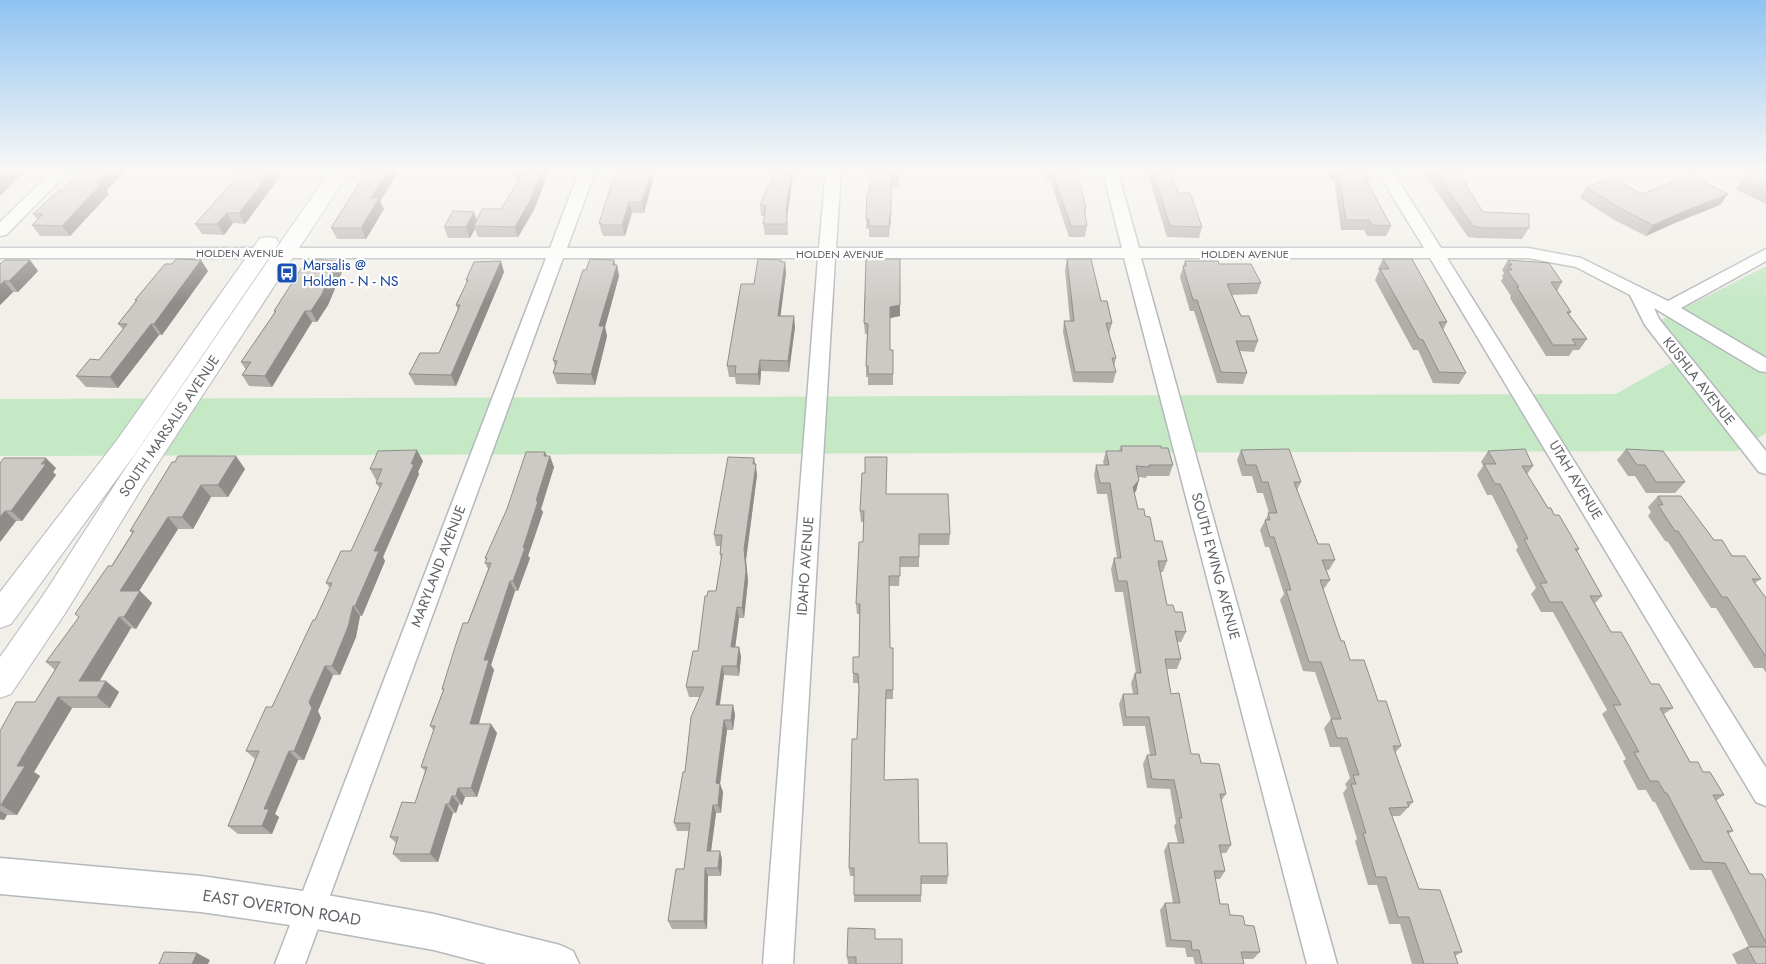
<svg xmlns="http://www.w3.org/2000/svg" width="1766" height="964" font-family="Jost,sans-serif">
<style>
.green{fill:#c5e8c5}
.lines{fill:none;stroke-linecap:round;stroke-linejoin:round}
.minor-casing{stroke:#b5b8bc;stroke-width:3}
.tertiary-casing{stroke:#b5b8bc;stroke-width:3}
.secondary-casing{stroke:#b6babf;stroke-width:2}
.minor{fill:#fff;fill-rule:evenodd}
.tertiary{fill:#fff;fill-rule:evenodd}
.secondary{fill:#fff;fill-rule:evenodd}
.wall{fill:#afaea9}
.shaded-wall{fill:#8f8d8a}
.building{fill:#cccac5;stroke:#8f8d8a}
.labels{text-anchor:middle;stroke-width:4.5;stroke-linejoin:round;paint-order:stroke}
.far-street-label{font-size:11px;fill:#5f6368;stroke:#fff}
.transit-label{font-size:14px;fill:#164399;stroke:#fff;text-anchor:start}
.street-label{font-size:14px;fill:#5f6368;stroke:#fff}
.near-street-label{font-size:16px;fill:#5f6368;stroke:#fff}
</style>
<rect width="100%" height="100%" fill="#f1efe8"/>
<path class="green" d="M1766,266V433L1737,451L0,456V399L1616,394L1685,355L1659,321Z"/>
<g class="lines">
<g class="minor-casing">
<path id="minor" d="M55,169H71L6,235L0,236V222Z
M580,169H596L567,248H819L826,169H841L836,248H1122L1102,169H1117L1139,248H1424L1376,169H1391L1441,248H1528L1581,258L1668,301L1766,249V261L1681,308L1766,358V372L1759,371L1654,308L1659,319L1766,451V474L1759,472L1645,325L1630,295L1576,267L1528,258H1447L1766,768V806L1756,802L1430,258H1141L1337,964H1307L1124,258H835L793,964H763L818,258H563L305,964H275L546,258H0V248H550Z"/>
</g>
<g class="tertiary-casing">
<path id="tertiary" d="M0,858L201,876L310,892L434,914L560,945L573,951L579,964H487L434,950L310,928L201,912L0,894Z"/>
</g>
<g class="secondary-casing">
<path id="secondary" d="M331,169H351L143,486L66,612L11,694L0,698V657L44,594L123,472Z
M268,237L276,238L279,243L135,454L11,624L0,628V592L117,440L260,238Z"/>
</g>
<use href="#minor" class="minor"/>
<use href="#tertiary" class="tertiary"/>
<use href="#secondary" class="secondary"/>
</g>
<path class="wall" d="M368,169H400L380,201L384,209L366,239H337L331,228Z
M519,169L545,181L534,210L518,237H478L475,229L470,238H448L444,227L477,220L501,209L518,182L515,175Z
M646,169H651L653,180L644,213H632L625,236H603V234H602L599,223Z
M776,169H794L787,218L788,235H765L763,224L765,216H761L760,205Z
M870,169L899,176V187H891V225H890L889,237H869V229H866V219L870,189Z
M1044,169H1077L1086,208L1085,215L1087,226L1085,237H1069L1050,180H1046Z
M1146,169H1170L1178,193L1202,227L1199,238L1167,237Z
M1325,169H1363L1369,181L1368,183L1391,226L1386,236H1367L1364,230H1341L1334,179H1330Z
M1421,169H1462L1460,175L1483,212L1529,228L1522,239L1478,238L1468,237Z
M279,171L281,175L245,224L233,223L224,235L202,234L195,224Z
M1766,172V204L1735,189L1743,178Z
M1586,187L1642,194H1728L1720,205L1677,222L1646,236L1616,221L1580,198Z
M107,190L109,194L70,236H40L32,225L38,220L33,214Z
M866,259L900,316L890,318V350H893V385H868V377H866V366L867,334H865L864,323Z
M1067,259L1101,301L1112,323L1109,334L1116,358L1114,366L1116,372L1113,383L1073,382L1063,332L1064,321H1070L1065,270Z
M1383,259L1447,322L1443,330L1466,373L1459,384L1433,383L1418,350H1413L1375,280L1379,271L1378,269Z
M30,260L38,271L18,292H13L0,305V264Z
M781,260V262H785L786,273L780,316L795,327L789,372L761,371L760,385L736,384L735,377H729L727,366L754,284Z
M1508,260L1562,282L1557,291L1571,312L1569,314L1587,339L1579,350H1573L1569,356H1546L1510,298L1511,296L1501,281L1503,278L1502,276L1504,273L1502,270Z
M336,261L342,272L328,305L317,322H312L272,387L249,386L242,375L246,370L241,362L275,312L274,311Z
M1185,261L1219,264L1261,283L1257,294L1232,295L1241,316L1258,341L1254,352L1240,351L1247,373L1243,384L1217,383L1194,311H1190L1180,277Z
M616,265H617L619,276L605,327L607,336L595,385L557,384L553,373L555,367L553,360Z
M208,271L162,335H159L118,388L86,387L76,376L99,360L123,329L118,324L136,301L135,300Z
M504,272L456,386L415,385L409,374L439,353L458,310L456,305L467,282L466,280Z
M1121,446L1161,448L1173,465L1169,476H1147L1146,478L1139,477L1136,491L1134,493L1138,509L1145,516L1155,541L1167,561L1163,572H1160L1167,605L1175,612L1186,632L1181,642H1177L1181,659L1177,669H1167L1171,694L1191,754L1201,763L1226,794L1221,801L1231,845L1226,853H1221L1225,871L1220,879H1215L1220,904L1230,915L1245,925L1260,952L1253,959H1243L1244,964H1195L1193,957H1187L1185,948L1166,947L1160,910L1165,903H1173L1164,851L1168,843H1178L1174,826L1176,823L1170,789L1147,788L1143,764L1147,755H1150L1145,726H1123L1119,704L1123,694H1133L1131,683L1135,673H1136L1123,592H1115L1111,569L1114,558H1117L1107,494H1097L1094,475L1096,465H1104L1103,462L1106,451H1119Z
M1626,449L1685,482L1675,493H1646L1635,476H1628L1617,460Z
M1241,450L1301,482L1297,490L1318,544L1335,560L1329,570H1326L1330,580L1323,590L1341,641L1350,660L1378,701L1401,746L1395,753L1413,802L1400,816H1392L1419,889L1462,952L1455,956L1458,964H1412L1400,924H1389L1377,885H1368L1355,841L1357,839L1343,793L1347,788L1345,784L1350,778L1340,747H1330L1324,728L1331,719L1315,672L1303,671L1280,600L1284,594L1269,547H1265L1260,530L1269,513L1263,493H1257L1252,476H1242L1237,460Z
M1488,451L1533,466L1527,474L1548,508L1554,515L1579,549L1577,552L1602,596L1595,603L1611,632L1651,684L1673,708L1664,714L1690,762L1703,772L1724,795L1716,801L1733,831L1728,834L1750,874L1766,881V964H1737L1732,954L1747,947H1749L1711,870H1690L1655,802H1653L1646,790H1638L1623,761L1626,759L1602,714L1607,710L1553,612H1541L1531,594L1536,588L1516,550L1518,547L1492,495H1487L1477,475L1483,466L1481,462Z
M545,452L547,456L554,467L541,509L543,512L528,556L530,558L518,591H515L491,665L494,670L479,724L497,733L477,797H465L462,805L459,804L456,813H453L438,862H401L393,854L396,843L390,837L415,803L425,771L421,767L434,731L430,726L443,690L442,689L488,569L485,563L486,560L485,558Z
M423,461L418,472L419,474L383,557L385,561L362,616H360L356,637L340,675H333L318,711L321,718L304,760H298L275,814L279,817L272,834H238L228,826L255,759L246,751L272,707L315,620L330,588L326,583L351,551L380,489L376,483L377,480H376L370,469Z
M172,462L245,469L228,497H211L193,529H178L139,591H140L152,603L136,629L131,628L99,681L119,692L110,708H72L34,772L40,776L17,815H7L4,820H0V731L35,702L55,670L46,662L79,617L132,533L130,531Z
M0,463L56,468L53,472L56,475L22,521H16L0,542Z
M755,464H756L757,475L746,560L748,581L744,618H739L735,647H739L741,657L739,676L724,675L720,705H733L735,715L733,730H727L720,784L723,792L721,813H716L711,851L722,859L721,876H708L707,929H672L668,921L684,869L689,831H677L674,823L700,697H689L686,687L698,651L707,596L716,591L721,560L720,554L721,546H716L714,535Z
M886,494L950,534L949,545H919V567H900L899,586H889L890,648H893V699H886L884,780L919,843L948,876L947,884H921V902H854V876H850L849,868L857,739L859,683H853V673L859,657L860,614H857L856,604L863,542L864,522H861L860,511Z
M1658,496L1714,540L1761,579L1755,583L1766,598V673L1763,668H1754L1716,608H1711L1668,542L1665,541L1648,516L1651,512L1648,507Z
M876,939L902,964H848L847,957Z"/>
<path class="shaded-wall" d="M9,169H25L26,170L0,196V178Z
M111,169H128L107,190L109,194L70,236L62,226L97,183Z
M273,169H281L279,171L281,175L245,224L239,213Z
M389,169H400L380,201L384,209L366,239L361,228L371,198Z
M542,169H547L545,181L534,210L518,237L515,227Z
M651,169L653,180L644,213L642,202Z
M792,169H794L787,218L788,235L786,208Z
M1728,194L1720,205L1677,222L1646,236L1653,225L1685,211Z
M629,202L632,213L625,236L622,225Z
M474,212L478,223L474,226L475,229L470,238L466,227Z
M227,213L233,223L224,235L217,224Z
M30,260L38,271L18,292L9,281Z
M201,260L208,271L162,335L154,324Z
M614,260L616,267L617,265L619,276L605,327L607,336L595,385L591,374L599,326Z
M336,261L342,272L328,305L317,322L311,311Z
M501,261L504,272L456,386L451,375Z
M785,262L786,273L779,327L778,316Z
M4,281L13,292L0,305V285Z
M900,305V316L890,318V307Z
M305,311L312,322L272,387L265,376Z
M794,316L795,327L789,372L788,361Z
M151,324L159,335L118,388L110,377Z
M760,360L761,371L760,385L758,374Z
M417,450L423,461L418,472L419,474L383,557L385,561L362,616L355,606L374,551Z
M545,452L548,460L550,456L554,467L541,509L543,512L528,556L530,558L518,591L513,581L523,548Z
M236,456L245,469L228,497L218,485Z
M46,458L56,468L53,472L56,475L22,521L11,511Z
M754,458L757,475L746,560L748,581L744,618L742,608L744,549Z
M1139,480L1136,491L1130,498L1133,487Z
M201,485L211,497L193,529L182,517Z
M5,511L16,521L0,542V517Z
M168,517L178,529L132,602L120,591Z
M510,581L515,591L491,665L494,670L476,733L470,724L484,660Z
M140,591L152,603L136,629L124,617Z
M353,606L360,616L356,637L340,675L332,666Z
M737,607L739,618L734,657L731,647Z
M119,617L131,628L93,692L79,681Z
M739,647L741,657L739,676L737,666Z
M325,666L333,675L318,711L321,718L304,760L294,751L309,702Z
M722,666L724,675L718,714L716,705Z
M106,681L119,692L110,708L97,697Z
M58,697L72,708L34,772L40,776L17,815L1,805L17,766Z
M733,705L735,715L733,730L731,720Z
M724,720L727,730L719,792L716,783Z
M491,724L497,733L477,797L471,788Z
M289,751L298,760L275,814L279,817L272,834L262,826L264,809Z
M720,784L723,792L721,813L718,805Z
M458,788L465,797L462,805L456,796Z
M452,796L459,804L456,813L449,804Z
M446,804L453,813L438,862L430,854Z
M713,805L716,813L710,859L707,851Z
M0,811L7,815L4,820L0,818Z
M720,851L722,859L721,876L718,868Z
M705,868L708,876L707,929L704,921Z
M197,953L210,960L208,964H192Z"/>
<path class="building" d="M0,169H9L0,178Z
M83,169H111L97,183H102L62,226L32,225L43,214H33L59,190H63Z
M244,169H273L239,213H227L217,224H195Z
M368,169H389L371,198H379L361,228H331Z
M519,169H542L531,199L515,227L474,226L482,209H501L522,175H515Z
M618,169H651L642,202H629L622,225H601V223H599L610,189Z
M776,169H792L786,208L787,224H763L766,205H760Z
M870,169H897L899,176H891V215H890L889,226H869V219H866L867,195L870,189Z
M1048,169H1077L1086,208H1084L1087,226H1071L1051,169Z
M1152,169H1170L1178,193H1190L1202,227L1170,226Z
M1338,169H1363L1369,181L1366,180L1391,226L1372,225L1369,220H1346Z
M1433,169H1462H1456L1483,212L1529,214V228H1483L1473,226Z
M1761,169L1766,172V189L1743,178Z
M1690,175L1728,194L1685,211L1653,225L1623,210L1586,187L1612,178L1642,194Z
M453,211L474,212L466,227H444Z
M176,259L201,260L154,324H151L110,377L76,376L90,359L99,360L127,324H118L137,300H135L165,264H172Z
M311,259L336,261L322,294L311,311H305L265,376L242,375L251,362H241L276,311H274L304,264H308Z
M590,259L614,260L613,265H617L599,326H604L591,374L553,373L557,361L553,360L583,270H586Z
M758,259L781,260V262H785L778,316H794L788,361L760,360L758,374H735L736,366H727L741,284H754Z
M866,259H900V305L890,307V350H893V374H868V366H866L868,324L864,323Z
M1067,259H1091L1101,301H1107L1112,323H1106L1116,358H1112L1116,372H1075L1064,321H1074Z
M1383,259H1412L1447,322H1439L1466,373L1439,372L1423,340L1419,339L1380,269H1389Z
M5,260H30L9,281H4L0,285V264Z
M1508,260L1549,263L1562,282H1551L1571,312H1567L1587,339H1572L1576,345H1553L1517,287H1519L1507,270H1512L1508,265H1512Z
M501,261L451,375L409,374L420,353H439L460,305H456L468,280H466L474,262Z
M1185,261H1218L1219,264H1251L1261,283L1227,284L1241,316H1249L1258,341H1236L1247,373L1221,372L1197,300H1193L1183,266H1186Z
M1121,446H1161V448H1168L1173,465H1149V467L1136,466L1139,480L1133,487L1138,509H1144L1145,516L1150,517L1155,541H1162L1167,561H1158L1167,605H1173L1175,612H1182L1186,632L1175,631L1181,659H1165L1171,694L1179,693L1191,754H1199L1201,763L1219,764L1226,794H1220L1231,845H1219L1225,871H1214L1220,904H1228L1230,915L1243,916L1245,925L1254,926L1260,952H1241L1244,964H1202L1199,950H1192L1191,941L1171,940L1165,903H1180L1168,843H1184L1179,818H1182L1174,780L1152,779L1147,755H1156L1149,717H1126L1123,694H1138L1135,673H1141L1127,581H1118L1114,558H1121L1110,483H1100L1096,465H1109L1106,451H1122Z
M1289,449L1301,482H1294L1318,544H1329L1335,560H1322L1330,580H1320L1341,641H1344L1350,660H1364L1378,701H1386L1401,746H1393L1413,802H1407L1409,807L1389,808L1419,889L1440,890L1462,952H1454L1458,964H1424L1409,917H1398L1386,877H1376L1363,833H1366L1351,784H1356L1353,775H1359L1347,738H1337L1331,719H1341L1321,662H1309L1286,590H1291L1274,537H1270L1265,520H1270L1268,513H1277L1268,482H1262L1256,465H1246L1241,450Z
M1525,449L1533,466H1522L1548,508H1551L1554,515H1559L1579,549H1575L1578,553L1602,596H1590L1611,632H1621L1651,684H1659L1673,708H1660L1690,762H1698L1703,772H1710L1724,795H1713L1733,831H1727L1750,874H1762L1766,881V943L1725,863L1703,862L1667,793H1665L1658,781H1650L1634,752H1639L1613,705H1621L1562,602H1550L1540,583H1547L1524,539H1528L1500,484H1495L1484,464H1496L1488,451Z
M1626,449L1663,451L1685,482H1656L1645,465H1637Z
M417,450L411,464H414L374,551H379L355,606H353L348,627L332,666H325L309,702L312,708L294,751H289L264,809H269L262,826H228L259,751H246L266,707H272L313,620H315L332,583H326L341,551H351L382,483H376L382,469H370L378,451Z
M526,452H545L544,456H550L536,501H538L523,548H525L513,581H510L484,660H489L470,724H491L471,788H458L456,796H452L449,804H446L430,854H393L398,837H390L402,802L415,803L427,767H421L435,726H430L444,689H442L456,644L463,623H468L491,563H485L487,558H485L507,509Z
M178,456H236L218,485H201L182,517H168L120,591H140L124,617H119L79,681H106L97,697H58L17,766H25L1,805H0V731L16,702H35L60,662H46L79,617L75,614L108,566H112L134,531H130L172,462H175Z
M728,457L754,458L753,464H756L744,549L746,571L742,608L737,607L731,647H739L737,666H722L716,705H733L731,720H724L716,783L720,784L718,805H713L707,851H720L718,868H705L704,921H668L676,869H684L690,823H674L683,772H685L691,717L704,687H686L693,651H698L705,596H707L708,591H716L722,554H720L722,535H714Z
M865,457H887L886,494H948L950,534H919V557H900V576H889L890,648H893V690H886L884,780L918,779L919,843H947L948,876H921V895H854V868H849L852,739H857L859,689L858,674L853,673V657H859L860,604H856L859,542H863L864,511H860L862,473H865Z
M4,458H46L41,464H46L11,511H5L0,517V463Z
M1658,496H1681L1714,540H1722L1732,556H1745L1761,579H1752L1766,598V657L1727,597H1722L1678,531H1675L1658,505H1663Z
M848,928L875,929V939H902V964H856V957H847Z
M1747,947H1766V964H1756Z
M164,952L197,953L192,964H159Z"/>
<linearGradient id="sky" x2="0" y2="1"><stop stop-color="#8fc3f1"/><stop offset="0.56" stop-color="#f9f8f5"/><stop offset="1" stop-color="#f9f8f5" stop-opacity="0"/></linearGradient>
<rect width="1766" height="304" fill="url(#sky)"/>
<defs>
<g id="bus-square" transform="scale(1.125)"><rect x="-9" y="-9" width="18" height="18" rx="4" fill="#1a4fb4" stroke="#fff"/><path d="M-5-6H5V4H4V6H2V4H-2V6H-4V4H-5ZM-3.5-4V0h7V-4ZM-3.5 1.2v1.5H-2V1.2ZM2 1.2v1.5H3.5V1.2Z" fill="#fff"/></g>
</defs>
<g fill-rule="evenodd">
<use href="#bus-square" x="287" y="273"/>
</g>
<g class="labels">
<g class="far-street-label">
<text x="240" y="257">HOLDEN AVENUE</text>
<text x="840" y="258">HOLDEN AVENUE</text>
<text x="1245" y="258">HOLDEN AVENUE</text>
</g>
<g class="transit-label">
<text x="303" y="270">Marsalis @<tspan x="303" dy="16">Holden - N - NS</tspan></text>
</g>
<g class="street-label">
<text transform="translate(1699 381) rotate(52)" y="5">KUSHLA AVENUE</text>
<text transform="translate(169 426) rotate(-56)" y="5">SOUTH MARSALIS AVENUE</text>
<text transform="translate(1576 480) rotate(59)" y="5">UTAH AVENUE</text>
<text transform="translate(438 566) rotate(-69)" y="5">MARYLAND AVENUE</text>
<text transform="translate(805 566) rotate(-86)" y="5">IDAHO AVENUE</text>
<text transform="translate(1216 566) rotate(75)" y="5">SOUTH EWING AVENUE</text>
</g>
<g class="near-street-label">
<text transform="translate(282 907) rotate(9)" y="6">EAST OVERTON ROAD</text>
</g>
</g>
</svg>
